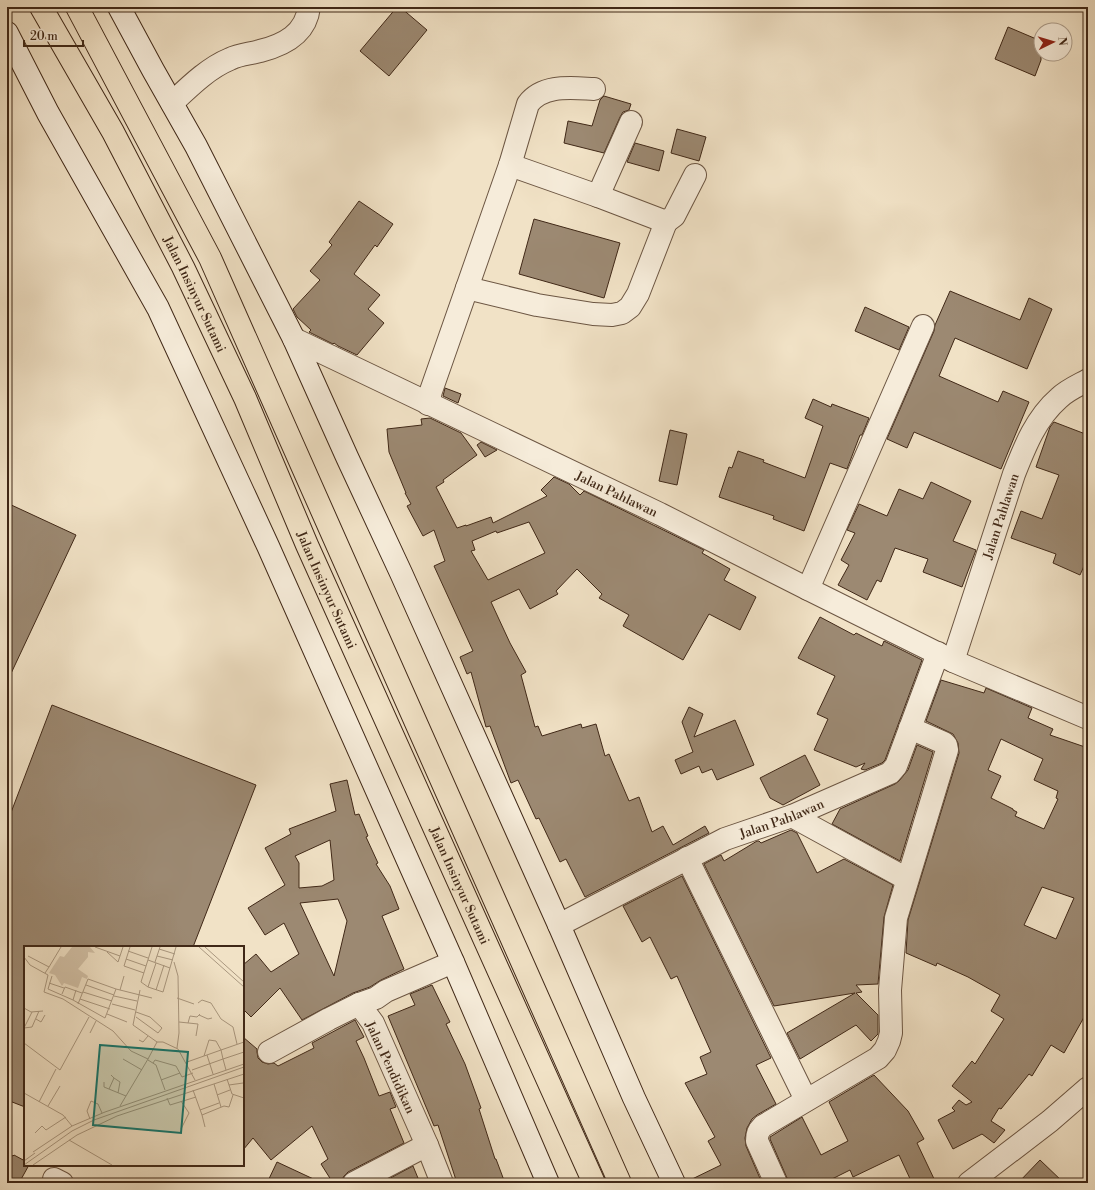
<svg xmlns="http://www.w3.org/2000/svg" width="1095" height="1190" font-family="'Libre Bodoni',serif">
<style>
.building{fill:#9c8972;stroke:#402817;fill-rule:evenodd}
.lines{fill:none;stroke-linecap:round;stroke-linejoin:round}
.street-casing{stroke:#6c5643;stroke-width:24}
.secondary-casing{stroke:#402817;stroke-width:24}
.highway-casing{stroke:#402817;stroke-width:24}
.street{stroke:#f6ecda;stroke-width:22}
.secondary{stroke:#f6ecda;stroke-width:22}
.highway{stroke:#f1e2c6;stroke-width:22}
.labels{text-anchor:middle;stroke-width:3.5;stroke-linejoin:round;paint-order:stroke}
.street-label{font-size:13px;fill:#402817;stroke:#f6ecda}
.inset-road{fill:none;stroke:#aa9880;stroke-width:1}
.view{fill:#0f766e;fill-opacity:0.15;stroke:#0f766e;stroke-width:2}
.inset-edge{fill:none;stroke:#402817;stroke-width:2}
</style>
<rect width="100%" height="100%" fill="#f1e2c6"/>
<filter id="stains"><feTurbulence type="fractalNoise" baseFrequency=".005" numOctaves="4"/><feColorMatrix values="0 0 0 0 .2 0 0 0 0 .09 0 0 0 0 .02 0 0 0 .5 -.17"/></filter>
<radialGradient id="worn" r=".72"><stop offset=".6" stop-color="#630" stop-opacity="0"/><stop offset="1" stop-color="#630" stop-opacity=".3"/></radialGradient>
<path class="building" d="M397,7H400L427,30L389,76L360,51Z
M1008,27L1041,41V60L1035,76L995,59Z
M604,96L631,104L629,110L623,112L620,117L604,153L564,143L568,121L592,126L600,100Z
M677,129L706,137L699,161L671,153Z
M635,143L664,151L659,171L627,162Z
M359,201L393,224L377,247L375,245L354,274L380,295L368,309L384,323L357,355L338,346L334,343L333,344L309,332L311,330L297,317L293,309L320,280L310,271L332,245L329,242Z
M534,219L620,243L604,298L519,274Z
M950,291L1020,320L1029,298L1052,309L1027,369L955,338L939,376L998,402L1003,391L1029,402L1001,469L914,432L907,448L887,439L934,331L935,325Z
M865,307L909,327L899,350L855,331Z
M445,388L461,394L458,403L443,396Z
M813,399L831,407L832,404L869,418L862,435H860L847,469L830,463L804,531L773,519L774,516L719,497L729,467L732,468L738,451L764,460L763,462L805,478L823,426L805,418Z
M430,418L461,433L477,455L443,480L444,482L436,487L457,528L466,525V526L491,517L493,523L547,496L541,490L554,477L569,484L580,495L584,491L704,550L702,553L730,569L724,580L756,597L740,630L709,614L683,660L623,626L629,615L599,598L602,594L577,569L556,591L558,594L530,609L519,589L491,602L510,643L526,672L521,675L535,727L538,726L542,736L581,724L582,728L596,724L605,756L609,754L629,801L639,797L652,832L663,826L673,845L705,826L709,833L585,897L566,859L560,862L539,818L536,819L518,780L511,783L490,726L486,727L471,672L467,674L460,657L473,651L434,566L445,561L434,530L423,536L407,506L411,504L405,493H406L389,452L387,429L422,425L421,419ZM529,522L545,553L488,580L471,551L475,550L472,541L496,531L497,533Z
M1054,422L1088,435V557L1080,575L1053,563L1056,554L1011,538L1021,511L1042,519L1059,475L1036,467L1050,427Z
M670,430L687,434L677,485L659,481Z
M481,442L497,450L485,457L477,445Z
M931,482L971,501L953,541L976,550L962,587L923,572L928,559L895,548L881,582L877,580L867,600L838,585L849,565L841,560L855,533L847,530L859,504L887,516L899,489L923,499Z
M7,503L76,535L7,682Z
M820,617L854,635L856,633L882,646L884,641L922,660L885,760L882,763L865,770L861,769L865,763L856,767L814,750L828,719L817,714L835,676L798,658Z
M941,680L984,693L986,688L1032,708L1028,718L1053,729L1050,735L1088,748V1010L1064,1053L1051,1045L1032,1076L1029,1074L1001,1109L999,1108L991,1121L1005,1130L994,1143L982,1134L953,1149L938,1120L955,1111L952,1108L959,1100L966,1105L972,1102L952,1086L972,1061L975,1064L1004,1019L991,1011L1000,995L968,977L937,963L936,966L906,953L908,920L959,753L958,743L953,734L926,721ZM1001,739L1043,759L1034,780L1058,791L1056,798L1058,799L1044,829L1015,816L1017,812L1013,810V809L991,798L1001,776L988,770ZM1042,887L1074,898L1056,939L1024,925Z
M52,705L256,785L193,947H25V1107L7,1100V823Z
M689,707L703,714L694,737L735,720L754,765L717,780L712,769L702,773L699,766L681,774L675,760L693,752L682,722Z
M917,745L933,752L900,861L832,824L840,809L895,784L899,781L908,770Z
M805,755L820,785L783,805L770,798L760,778Z
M347,780L355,815L359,814L368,836L366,837L378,863L376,864L390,886L399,909L382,916L404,969L381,980L370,987L353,993L302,1020L280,988L251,1017L243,1009V965L256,954L271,972L299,954L284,923L265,935L248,908L285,885L265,848L291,834L289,829L336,811L330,784ZM330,840L334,880L322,886L299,888V863L295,856ZM338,899L347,921L334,976L300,903Z
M791,830L797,833L817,873L844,859L893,885L884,917L878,984L856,985L862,992L856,993L878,1015V1034L871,1041L856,1025L800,1059L787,1033L855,993L774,1006L704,864L721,855L724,861L757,841H759L761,843Z
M682,876L771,1058L756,1065L776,1104L757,1115L752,1119L747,1128L745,1138L746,1146L762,1183H686V1182L721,1165L708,1141L715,1137L685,1083L707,1074L700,1057L711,1052L677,976L671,979L650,937L642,942L623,906Z
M432,985L450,1022L446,1024L465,1064L481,1108L479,1109L495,1159H496L505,1183H457L438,1125L434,1126L388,1016L415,1005L410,994Z
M355,1020L364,1037L356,1041L364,1058L379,1096L390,1092L396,1107L390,1109L404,1143L348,1172L344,1176L342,1180L337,1183H333L321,1164L328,1159L312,1126L271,1160L253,1138L243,1150V1037L257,1049V1052L258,1058L262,1062L268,1064L274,1063L278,1066L314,1048L312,1043Z
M874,1075L908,1111L924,1139L917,1143L936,1183H912L899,1155L853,1177L850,1170L824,1183H788L787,1178L770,1139V1137L802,1117L821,1155L848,1141L829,1102Z
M7,1153L13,1156L14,1155L25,1161V1165H29L19,1183H7Z
M1040,1160L1064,1183H1018Z
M277,1162L322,1183H267Z
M413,1166L420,1183H381Z"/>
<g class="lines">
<g class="street-casing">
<g id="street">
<path d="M172,103C189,87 208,68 230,59C240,54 250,54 260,51C284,45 306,34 309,7"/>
<path d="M510,165L598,196L666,222L674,216L695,175"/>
<path d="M598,196L631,122"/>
<path d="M467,288L537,305L593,314L612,315L622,313L630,307L638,294L666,222"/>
<path id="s1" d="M294,339L660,514L808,589L953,661L1014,474C1025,446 1036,418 1059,398C1067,390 1079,385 1088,380"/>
<path d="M428,404L431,391L510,165L528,104C543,84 571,88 594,89"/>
<path d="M808,589L923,326"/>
<path d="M953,661L1088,718"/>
<path d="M792,816L907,879"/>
<path d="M687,858L806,1100"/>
<path id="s2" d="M559,925L725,839L792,816L890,773L896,766L938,653"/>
<path d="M269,1052L329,1019L359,1004"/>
<path d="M54,1179L62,1183"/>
<path d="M354,1183L427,1145"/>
<path d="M442,1183L427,1145L373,1023L359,1004L376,998L386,991L453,962"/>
<path d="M776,1183L757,1141C757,1134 758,1131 763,1126L878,1058L885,1050L889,1041L891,1033L890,990L896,918L947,750L946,745L944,743L910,728"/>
<path d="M969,1183L1050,1121L1088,1088"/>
</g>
</g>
<g class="secondary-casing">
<path id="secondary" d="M119,7L153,70L196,146L294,339L347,457L401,573L559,925L634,1098L674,1183
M7,33L48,113L158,308L268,546L453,962L548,1183"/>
</g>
<g class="highway-casing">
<g id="highway">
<path id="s3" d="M41,7L113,132L183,267L245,398L307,545L594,1183"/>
<path d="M77,7L210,258L620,1183"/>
</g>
</g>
<use href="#street" class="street"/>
<use href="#secondary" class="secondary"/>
<use href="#highway" class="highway"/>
</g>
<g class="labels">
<g class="street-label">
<text dy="5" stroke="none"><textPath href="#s3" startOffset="326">Jalan Insinyur Sutami</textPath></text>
<text dy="5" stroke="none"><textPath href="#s1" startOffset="358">Jalan Pahlawan</textPath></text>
<text dy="5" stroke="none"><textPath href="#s1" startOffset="886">Jalan Pahlawan</textPath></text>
<text dy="5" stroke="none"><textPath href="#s3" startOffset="650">Jalan Insinyur Sutami</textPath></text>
<text dy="5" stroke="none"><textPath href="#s2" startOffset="247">Jalan Pahlawan</textPath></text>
<text dy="5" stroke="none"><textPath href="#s3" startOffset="974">Jalan Insinyur Sutami</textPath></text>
<text transform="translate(391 1067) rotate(65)" y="5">Jalan Pendidikan</text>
</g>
</g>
<g transform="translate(24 946)">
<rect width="220" height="220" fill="#f1e2c6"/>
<path d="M48,1H66L71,7L64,6V11L54,23L64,30L63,33L58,31L54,42L40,37L38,40L31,29L25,27L36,10L40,11Z" fill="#d3c2a8"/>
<path class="inset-road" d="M71,1L96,10M106,1L100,20L120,27M128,1L117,36L124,41L139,46L152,1M175,1L220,41M181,1L220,36M135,3L151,8M104,5L124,12M83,6L94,16L99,1M4,10L25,21L21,27M133,10L149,14M0,11L6,19L24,29L20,46L39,53L89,85L107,105L124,113L96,160M102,13L122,20M124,14L146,22M131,16L136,1M150,16L154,30L155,87L153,102M25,21L37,1M28,30L24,43L49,54M25,37L40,42M62,39L90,49M124,41L132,17M52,44L49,54L81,72L92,43L128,52M96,44L100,30M116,44L109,79L133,96M132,44L140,19M59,46L88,55M38,48L41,41L58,47M90,50L113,55M153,52L170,58M56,53L86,63M174,57L178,54L187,57L197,73L209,81L213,98M54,58L64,33L92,43M88,58L111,64M0,62L7,66L19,65M83,68L103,76M175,69L184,73L188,72M112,71L134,87L138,82L126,71L112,66M12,73L17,76L21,69M155,76L174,78L172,90M164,77L166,70L173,71L176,68M0,82L8,81L15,65M0,82L8,66M66,87L72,75M115,94L119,96L124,90M133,96H139L154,103L171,134M0,97L36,124L65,71M183,109L189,128M99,113L118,124M124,113L133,96M124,114L132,119L141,144M163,116L197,104L192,95L185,94L180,110M129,117L131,114L152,120L158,131L169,127M168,124L199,113L197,104L220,96M202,124L199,113L220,106M90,132L96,136L94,147M203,133L208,148L220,152M137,134L156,127M80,136V141L102,150M190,138L197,161M205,139L219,137M85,143L90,132L87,129M169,144L178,169M0,147L39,169L48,180M193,149L206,144M143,152L146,159L172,151M157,155L165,167L157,183M15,156L32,123M24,160L36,140M176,164L195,157M66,173L63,165L67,155L74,158L78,167M181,181L178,169L200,160L205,161L209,149M11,187L18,180L22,184L42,171M45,194L88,219M9,206L48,180L81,166L220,118M0,215L11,207M0,219L48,185L70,174L220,121M9,219L53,189L93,170L220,128"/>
<path class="view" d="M76,99L164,106L157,187L69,179Z"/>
<rect width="220" height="220" class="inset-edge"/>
</g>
<rect width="1095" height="1190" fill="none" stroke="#f1e2c6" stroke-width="24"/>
<rect x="8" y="8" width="1079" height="1174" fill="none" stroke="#402817" stroke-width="2"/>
<rect x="12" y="12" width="1071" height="1166" fill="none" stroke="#402817"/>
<g transform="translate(1053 42) rotate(85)"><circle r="19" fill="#f6ecda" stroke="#ad9e8c"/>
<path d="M0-3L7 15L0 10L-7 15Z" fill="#8f2418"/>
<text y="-6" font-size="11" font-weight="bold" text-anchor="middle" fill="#402817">N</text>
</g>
<path d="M24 40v6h59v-6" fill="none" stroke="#402817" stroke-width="2"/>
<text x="30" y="40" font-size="12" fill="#402817" stroke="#f6ecda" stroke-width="3" paint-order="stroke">20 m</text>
<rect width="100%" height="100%" filter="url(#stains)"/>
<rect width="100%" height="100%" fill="url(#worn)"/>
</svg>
